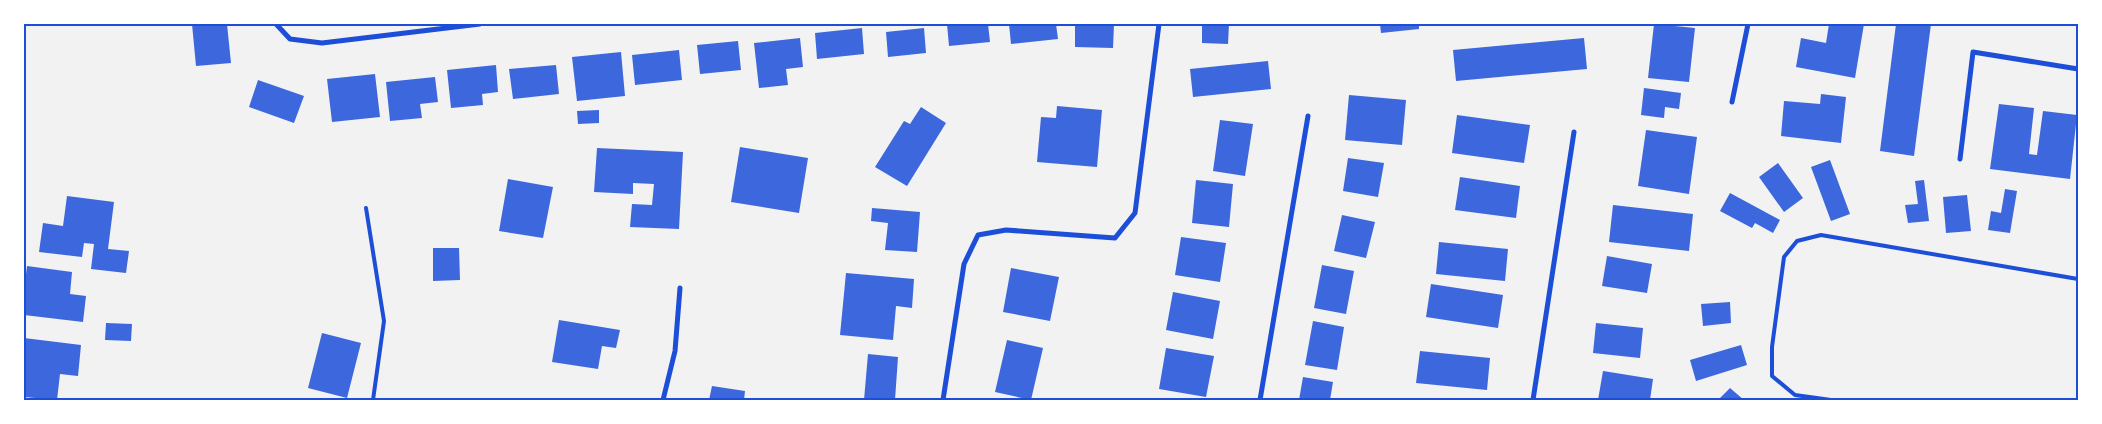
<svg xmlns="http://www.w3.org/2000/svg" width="2102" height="424" font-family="'Roboto Condensed',sans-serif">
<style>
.building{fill:#3d67dc}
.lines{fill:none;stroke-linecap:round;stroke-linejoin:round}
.service{stroke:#1d4ed8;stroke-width:4}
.minor{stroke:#1d4ed8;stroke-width:5}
.neatline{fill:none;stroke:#1d4ed8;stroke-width:2}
</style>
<rect width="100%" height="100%" fill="#f2f2f2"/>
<path class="building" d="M192,24H227L231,63L196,66Z
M947,24H988L990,42L949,46Z
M1009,24H1056L1058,39L1011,44Z
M1075,24H1114L1113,48L1075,47Z
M1202,24H1229L1228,44L1202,43Z
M1380,24H1419V29L1381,33Z
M1654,24L1695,28L1689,82L1648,78Z
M1829,24H1864L1855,78L1796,67L1801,38L1826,43Z
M1896,24H1931L1914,156L1880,151Z
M862,28L864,54L817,59L815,33Z
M924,28L926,53L888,57L886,32Z
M800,38L803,67L786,69L788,85L759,88L754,43Z
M1584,38L1587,69L1456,81L1453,50Z
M738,41L741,70L700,74L697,45Z
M679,50L682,80L635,85L632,55Z
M621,52L625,96L577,101L572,57Z
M1268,61L1271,89L1193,97L1190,69Z
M496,65L498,92L482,94L483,105L451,108L447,70Z
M556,65L559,94L513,99L509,69Z
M375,74L380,117L332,122L327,79Z
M435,77L438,102L420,104L422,118L390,121L386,82Z
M258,80L304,96L294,123L249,107Z
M1644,88L1681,93L1679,109L1665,107L1664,118L1641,115Z
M1821,94L1846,97L1841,143L1781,136L1784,101L1820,104Z
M1349,95L1406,100L1402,145L1345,140Z
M1999,104L2034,108L2029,154L2037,155L2043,111L2077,115L2070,179L1990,169Z
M1057,106L1102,110L1097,167L1037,162L1041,117L1056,118Z
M921,107L946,123L907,186L875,167L904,121L910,124Z
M599,110V123L578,124L577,111Z
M1457,115L1530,125L1524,163L1452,153Z
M1220,120L1253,124L1245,176L1213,171Z
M1646,130L1697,137L1689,194L1638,186Z
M740,147L808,158L799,213L731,202Z
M597,148L683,152L679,229L630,227L632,204L652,205L654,184L633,183V194L594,192Z
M1348,158L1384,163L1378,197L1343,191Z
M1830,160L1850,214L1831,221L1811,167Z
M1778,163L1803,198L1784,212L1759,177Z
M1460,177L1520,186L1516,218L1455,210Z
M508,179L553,187L543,238L499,231Z
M1196,180L1233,184L1229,227L1192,223Z
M1924,180L1929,221L1908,223L1905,205L1918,204L1915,181Z
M2005,189L2017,191L2010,233L1988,230L1991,211L2001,213Z
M1730,193L1780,220L1773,233L1755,223L1752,228L1720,211Z
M1967,195L1971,231L1946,233L1943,197Z
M67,196L114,202L108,249L129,251L126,273L91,269L94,244L84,243L82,257L39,252L43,223L63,226Z
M1613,205L1693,214L1689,251L1609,242Z
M872,208L920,212L917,252L885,250L888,223L871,221Z
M1342,215L1375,222L1366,258L1334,251Z
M1181,237L1226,243L1220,282L1175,275Z
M1439,242L1508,249L1505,281L1436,274Z
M433,248H459L460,280L433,281Z
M1607,256L1652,264L1647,293L1602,286Z
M1322,265L1354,271L1346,314L1314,308Z
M27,266L72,272L70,294L86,296L83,322L24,315V290Z
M1011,268L1059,277L1050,321L1003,312Z
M846,273L914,279L912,308L896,306L893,340L840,335Z
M1431,284L1503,295L1498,328L1426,317Z
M1173,292L1220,301L1213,339L1166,330Z
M1730,302L1731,323L1703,326L1701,304Z
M559,320L620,330L616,348L602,346L598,369L552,362Z
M1313,321L1344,327L1337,370L1305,365Z
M106,323L132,324L131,341L105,340Z
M1596,323L1643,328L1640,358L1593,353Z
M322,333L361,343L347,398L308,388Z
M24,338L81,345L78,376L60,374L57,400L24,397Z
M1007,340L1043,348L1031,400L995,392Z
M1741,345L1747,365L1696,381L1690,360Z
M1166,348L1214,356L1206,397L1159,389Z
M1420,351L1490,358L1487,390L1416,383Z
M868,354L898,357L895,400H864Z
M1603,371L1653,379L1650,400H1598Z
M1303,377L1333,382L1330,400H1299Z
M712,386L745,391L744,400H709Z
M1730,388L1744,400H1718Z"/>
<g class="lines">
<path class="service" d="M366,208L384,321L373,400
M1831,400L1795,395L1772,376V347L1784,257L1797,241L1821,235L2078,279"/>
<path class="minor" d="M276,24L290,39L322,43L480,24
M1732,102L1748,24
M1960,159L1973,52L2078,69
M663,400L675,351L680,288
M943,400L964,264L978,235L1006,230L1115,238L1135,213L1159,24
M1260,400L1308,116
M1533,400L1574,132"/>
</g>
<rect width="2102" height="424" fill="none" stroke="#ffffff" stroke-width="50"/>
<rect x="25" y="25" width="2052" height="374" class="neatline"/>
</svg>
